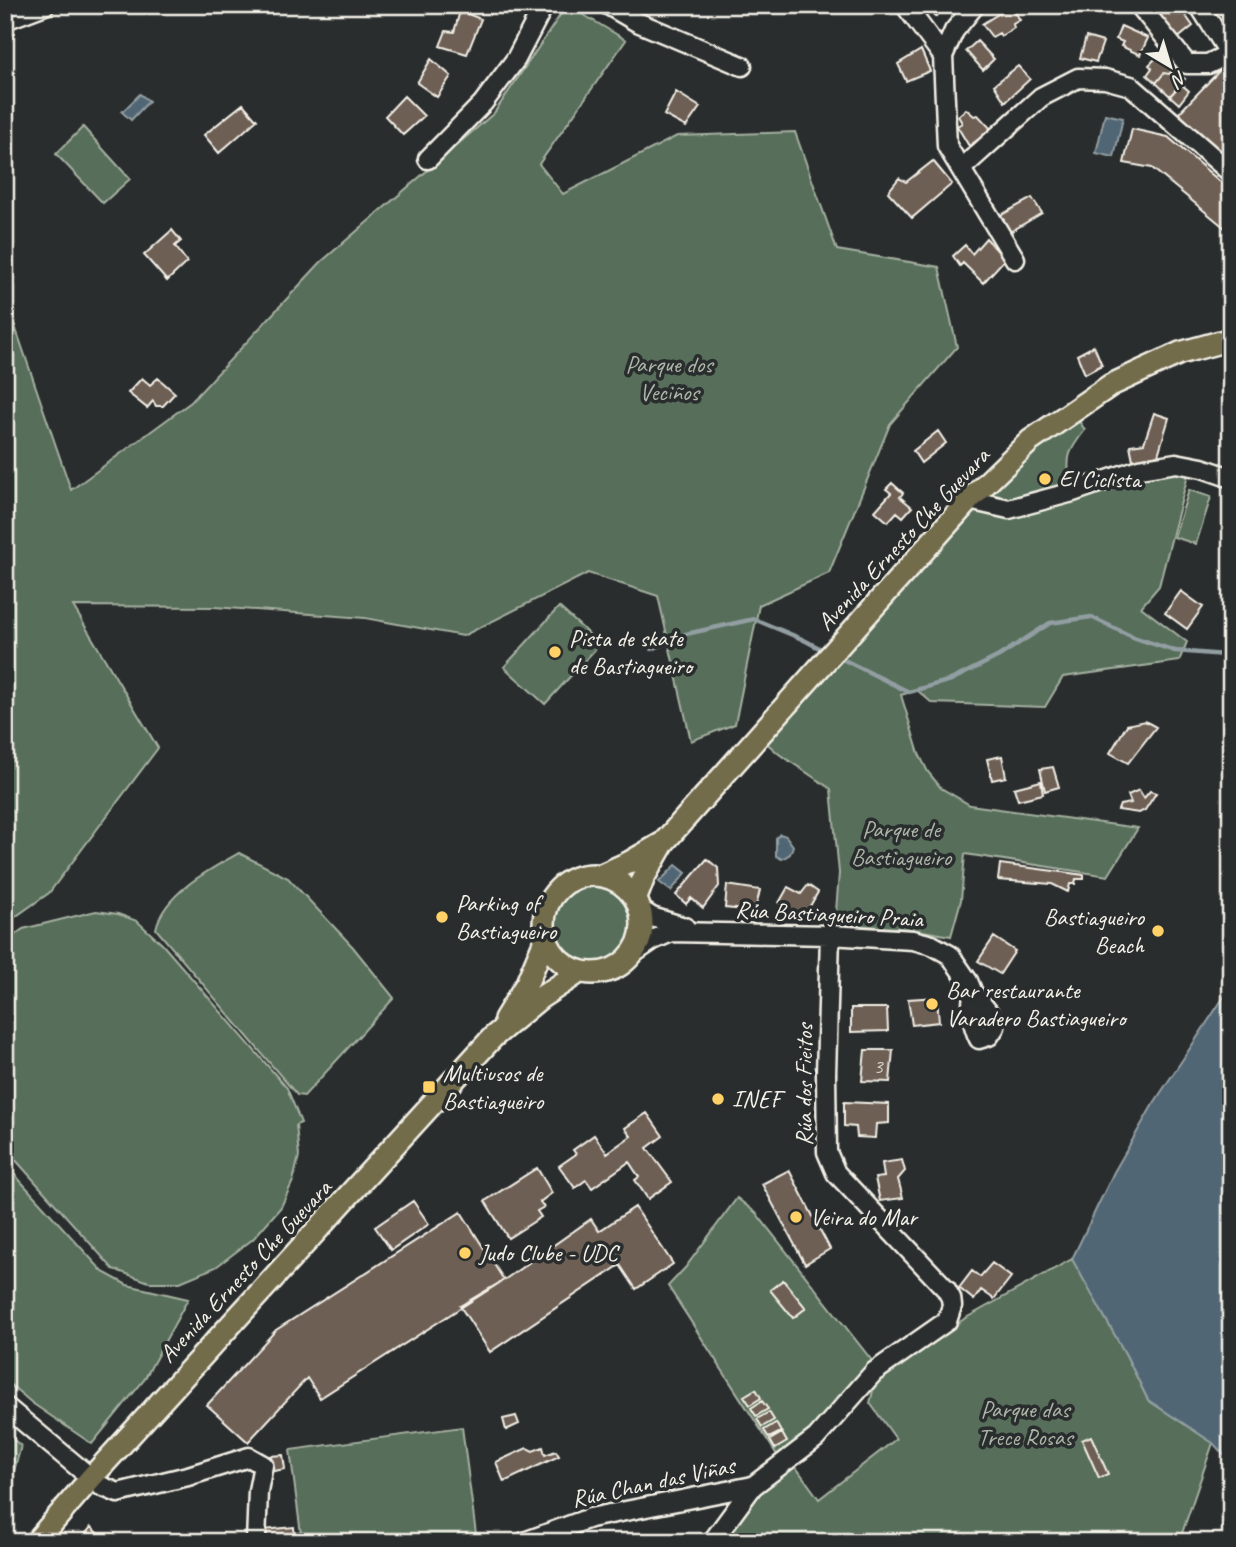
<svg xmlns="http://www.w3.org/2000/svg" width="1236" height="1547" font-family="Caveat,sans-serif">
<style>
.green{fill:#566e5a;stroke:#a5b0a1;stroke-width:2}
.water{fill:#516674;stroke:#929ea2;stroke-width:2}
.lines{fill:none;stroke-linecap:round;stroke-linejoin:round}
.stream{stroke:#929ea2;stroke-width:4.5}
.building{fill:#6e5f54;stroke:#f4f1e8;stroke-width:2}
.minor-casing{stroke:#f4f1e8;stroke-width:23}
.major-casing{stroke:#f4f1e8;stroke-width:26}
.minor{stroke:#2a2d2e;stroke-width:18}
.major{stroke:#736c4b;stroke-width:21}
.poi-dot{fill:#ffd166;stroke:#2a2d2e;stroke-width:2.5}
.labels{text-anchor:middle;stroke-width:7;stroke-linejoin:round;paint-order:stroke}
.number-label{font-size:21px;fill:#d2ccc3}
.park-label{font-size:24px;fill:#adb6a8;stroke:#2a2d2e}
.poi-label{font-size:24px;fill:#f4f1e8;stroke:#2a2d2e;text-anchor:start}
.street-label{font-size:24px;fill:#f4f1e8;stroke:#2a2d2e}
</style>
<rect width="100%" height="100%" fill="#2a2d2e"/>
<filter id="ink" filterUnits="userSpaceOnUse"><feTurbulence type="fractalNoise" baseFrequency=".0143" numOctaves="2"/><feDisplacementMap in="SourceGraphic" scale="14" xChannelSelector="R" yChannelSelector="G"/><feConvolveMatrix kernelMatrix="1 2 1 2 8 2 1 2 1" color-interpolation-filters="sRGB"/></filter>
<g filter="url(#ink)">
<path class="green" d="M567,5L626,40L539,164L563,194L677,136L795,132L837,250L939,267L957,347L890,424L829,573L759,605L735,724L691,741L658,596L588,573L463,636L365,618L214,607L73,606L158,748L49,893L5,924V297L71,490L191,402L321,262L494,113Z
M83,127L130,179L103,203L56,154Z
M1077,418L1085,430C1068,452 1066,456 1070,483L1168,455L1193,456L1159,586L1141,607L1187,642L1179,661L1063,677L1045,707L932,703L917,690L901,695L919,754L928,772L941,788L970,805L1138,828L1108,876L965,854L961,900L951,936L912,929L835,924L839,873L831,789L779,754L763,740L974,508L1029,455Z
M1189,490L1211,497L1196,544L1174,537Z
M559,607L600,644L545,704L504,667Z
M239,853L288,878L353,947L394,998L304,1096L297,1095L156,929C163,894 210,869 239,853Z
M551 924a42 42 0 1 1 84 0a42 42 0 1 1-84 0Z
M96,911L118,914L137,921L162,944L287,1088L301,1123L296,1125L299,1156L293,1181L281,1207L253,1239L216,1267L180,1282H149L113,1269L5,1148V942L23,929Z
M5,1164L103,1272L127,1285L188,1299L144,1380L92,1444L32,1403L5,1380Z
M737,1198L756,1213L873,1362L828,1416L779,1458L668,1286L685,1268Z
M1072,1259L1126,1355L1148,1400L1213,1443L1179,1542H724L759,1494L795,1466L819,1499L896,1439L870,1403L875,1382L964,1319Z
M462,1427L477,1542H302L290,1450Z
M5,1432L21,1446L5,1503Z"/>
<path class="water" d="M140,94L149,101L131,120L122,112Z
M1105,114L1123,118L1114,157L1096,153Z
M780,834L786,836L793,846L790,854L782,859L776,856V838Z
M676,865L686,873L671,891L659,882Z
M1231,986V1463L1213,1443L1148,1400L1126,1355L1072,1259L1114,1172L1152,1106Z"/>
<g class="lines">
<path class="stream" d="M652,649L686,634L754,619L802,639L825,651
M836,656L909,692L951,680L999,656L1050,623L1091,617L1133,637L1175,651L1225,655L1231,651"/>
</g>
<path class="building" d="M921,5H949L935,17Z
M1150,5H1178L1193,26L1177,39Z
M1011,6L1020,20L1013,24L1014,28L1001,36L999,33L992,37L982,24Z
M460,11L481,19L467,54L440,46L446,31L454,32Z
M1121,26L1148,38L1140,55L1121,46L1123,42L1116,39Z
M1086,37L1103,42L1096,62L1080,58Z
M977,41L994,59L983,70L966,51Z
M921,50L930,71L906,81L898,64Z
M1161,53L1175,68L1169,74L1164,73L1156,83L1147,75L1152,68L1149,65Z
M431,59L451,76L437,97L417,83Z
M1018,66L1030,79L1005,102L994,85Z
M1221,69L1231,77V162L1177,115Z
M1173,71L1185,79L1170,96L1156,83L1164,73L1169,74Z
M1181,84L1189,91L1179,104L1170,96Z
M676,92L700,107L686,127L664,115Z
M404,96L424,116L403,135L385,116Z
M243,104L257,120L219,153L204,135Z
M966,109L974,116L978,115L992,130L969,146L957,126L962,123L958,116Z
M1132,129L1168,137L1231,191V233L1152,168L1124,163Z
M933,161L952,184L912,218L888,192L899,178L906,182Z
M1032,198L1042,213L1010,232L1001,215Z
M172,230L181,241L175,246L187,262L167,281L144,255Z
M986,238L1005,259L983,283L963,263L960,266L953,256L965,245L972,254Z
M1094,346L1102,365L1085,374L1077,355Z
M142,378L150,385L158,378L175,393L163,406H156L153,401L147,408L128,393Z
M1154,413L1169,418L1158,455L1133,460L1130,445L1144,443Z
M938,431L946,443L921,463L913,451Z
M892,483L903,493L900,497L912,507L903,517L897,512L888,522L875,511L891,493L886,489Z
M1181,591L1203,607L1187,629L1165,613Z
M1145,721L1156,727L1128,763L1110,753L1127,725Z
M1002,756L1006,777L992,780L987,759Z
M1053,767L1059,787L1045,791L1040,769Z
M1041,781L1043,794L1018,800L1014,788Z
M1139,790L1144,798L1150,791L1156,793L1145,810L1139,813L1118,810L1120,805L1131,803L1128,795Z
M707,859L718,868L719,886L703,908L691,898L686,904L676,895Z
M1000,864L1084,875V879H1076L1075,884H1070L1068,892L1052,884L998,880Z
M727,885L760,890L755,911L725,908Z
M808,885L818,892L805,915L798,916L779,903L788,887L801,894Z
M994,937L1015,951L1000,974L978,961Z
M937,997L939,1022L912,1025L908,999Z
M851,1008H887L888,1031L851,1032Z
M865,1050H893L890,1082L862,1081Z
M844,1102L889,1104V1123L876,1124L875,1138L857,1137L856,1127L844,1126Z
M647,1113L663,1136L647,1148L672,1182L648,1199L635,1180L639,1177L629,1162L592,1188L586,1180L575,1188L559,1166L576,1154L573,1150L594,1135L607,1153L631,1136L625,1128Z
M902,1160L905,1171L898,1179L903,1198L880,1201L875,1178L884,1177L882,1163Z
M537,1168L552,1193L540,1202L544,1207L537,1211L541,1217L508,1238L485,1201Z
M789,1170L830,1249L805,1264L762,1184Z
M413,1201L429,1224L391,1250L375,1227Z
M635,1207L673,1264L636,1289L620,1265L490,1352L460,1306L504,1280L591,1219L599,1231Z
M461,1212L504,1280L320,1398L307,1378L248,1442L207,1405L276,1330Z
M992,1263L1011,1277L994,1299L981,1290L974,1300L959,1288L972,1271L980,1277Z
M783,1280L806,1308L793,1318L770,1290Z
M756,1389L761,1398L750,1405L744,1396Z
M762,1401L768,1409L756,1416L751,1408Z
M769,1412L774,1420L762,1427L757,1419Z
M516,1416L519,1424L506,1430L503,1419Z
M776,1423L781,1432L769,1438L764,1430Z
M782,1433L787,1442L775,1449L770,1440Z
M1091,1436L1108,1474L1099,1478L1082,1440Z
M543,1447L545,1455L556,1451L559,1456L504,1482L496,1462L527,1448L533,1451Z
M283,1455L285,1469L274,1471L270,1456Z
M91,1527L106,1542H79Z
M294,1527L295,1542H265L264,1530Z"/>
<g class="lines">
<g class="minor-casing">
<path id="minor" d="M608,5L637,22L742,66
M905,5L943,56
M975,5L954,31L943,56L947,146L1015,259
M1139,5L1187,64H1208L1229,54
M1199,5L1231,56
M5,20L45,5
M428,159L483,103L516,59L544,5
M962,168L1041,97L1078,78L1105,79L1131,86L1231,173
M969,500L1009,509L1073,492L1139,469L1176,463L1202,468L1231,478
M641,910L652,917L685,927
M634,953L653,940L671,932L830,935L913,940L932,945L950,955L968,981L973,993L989,1013L995,1027L989,1036L979,1039C971,1023 971,1010 973,993
M5,1406L91,1478L101,1486L118,1493L188,1476L249,1457L263,1465L258,1491L256,1542
M524,1542L590,1518L753,1486
M712,1542L753,1486L816,1438L874,1372L947,1321L952,1306L951,1298L946,1289L836,1173L827,1152L826,1074L830,935"/>
</g>
<g class="major-casing">
<path id="major" d="M544 924a49 49 0 1 1 98 0a49 49 0 1 1-98 0Z
M601,875L630,862L661,844
M636,898L644,877L664,842L969,500L1030,441L1111,385L1180,353L1231,339
M505,1019L527,983L545,940
M36,1542L91,1478L493,1037L540,998L578,973"/>
</g>
<use href="#minor" class="minor"/>
<use href="#major" class="major"/>
</g>
</g>
<g class="poi-dot">
<circle cx="1045" cy="479" r="7"/>
<circle cx="555" cy="652" r="7"/>
<circle cx="442" cy="917" r="7"/>
<circle cx="1158" cy="931" r="7"/>
<circle cx="932" cy="1004" r="7"/>
<rect x="422" y="1080" width="14" height="14" rx="3.5"/>
<circle cx="718" cy="1099" r="7"/>
<circle cx="796" cy="1217" r="7"/>
<circle cx="465" cy="1253" r="7"/>
</g>
<g class="labels">
<g class="number-label">
<text x="878" y="1073">3</text>
</g>
<g class="park-label">
<text x="669" y="372">Parque dos<tspan x="669" dy="28">Veciños</tspan></text>
<text x="901" y="837">Parque de<tspan x="901" dy="28">Bastiagueiro</tspan></text>
<text x="1025" y="1417">Parque das<tspan x="1025" dy="28">Trece Rosas</tspan></text>
</g>
<g class="poi-label">
<text x="1059" y="487">El Ciclista</text>
<text x="569" y="646">Pista de skate<tspan x="569" dy="28">de Bastiagueiro</tspan></text>
<text x="456" y="911">Parking of<tspan x="456" dy="28">Bastiagueiro</tspan></text>
<text x="1144" y="925" text-anchor="end">Bastiagueiro<tspan x="1144" dy="28">Beach</tspan></text>
<text x="946" y="998">Bar restaurante<tspan x="946" dy="28">Varadero Bastiagueiro</tspan></text>
<text x="443" y="1081">Multiusos de<tspan x="443" dy="28">Bastiagueiro</tspan></text>
<text x="732" y="1107">INEF</text>
<text x="810" y="1225">Veira do Mar</text>
<text x="479" y="1261">Judo Clube - UDC</text>
</g>
<g class="street-label">
<text transform="translate(903 539) rotate(-47)" y="8">Avenida Ernesto Che Guevara</text>
<text transform="translate(829 914) rotate(3)" y="8">Rúa Bastiagueiro Praia</text>
<text transform="translate(804 1085) rotate(-90)" y="8">Rúa dos Fieitos</text>
<text transform="translate(245 1271) rotate(-47)" y="8">Avenida Ernesto Che Guevara</text>
<text transform="translate(653 1482) rotate(-12)" y="8">Rúa Chan das Viñas</text>
</g>
</g>
<rect width="1236" height="1547" fill="none" stroke="#2a2d2e" stroke-width="28"/>
<rect x="14" y="14" width="1208" height="1519" fill="none" stroke="#f4f1e8" stroke-width="2.5" filter="url(#ink)"/>
<g transform="translate(1170 66) rotate(142)" stroke="#2a2d2e" stroke-width="5" paint-order="stroke">
<path d="M0-5L12 26L0 18L-12 26Z" fill="#f4f1e8"/>
<text y="-10" font-size="19" font-weight="bold" text-anchor="middle" fill="#f4f1e8">N</text>
</g>
</svg>
